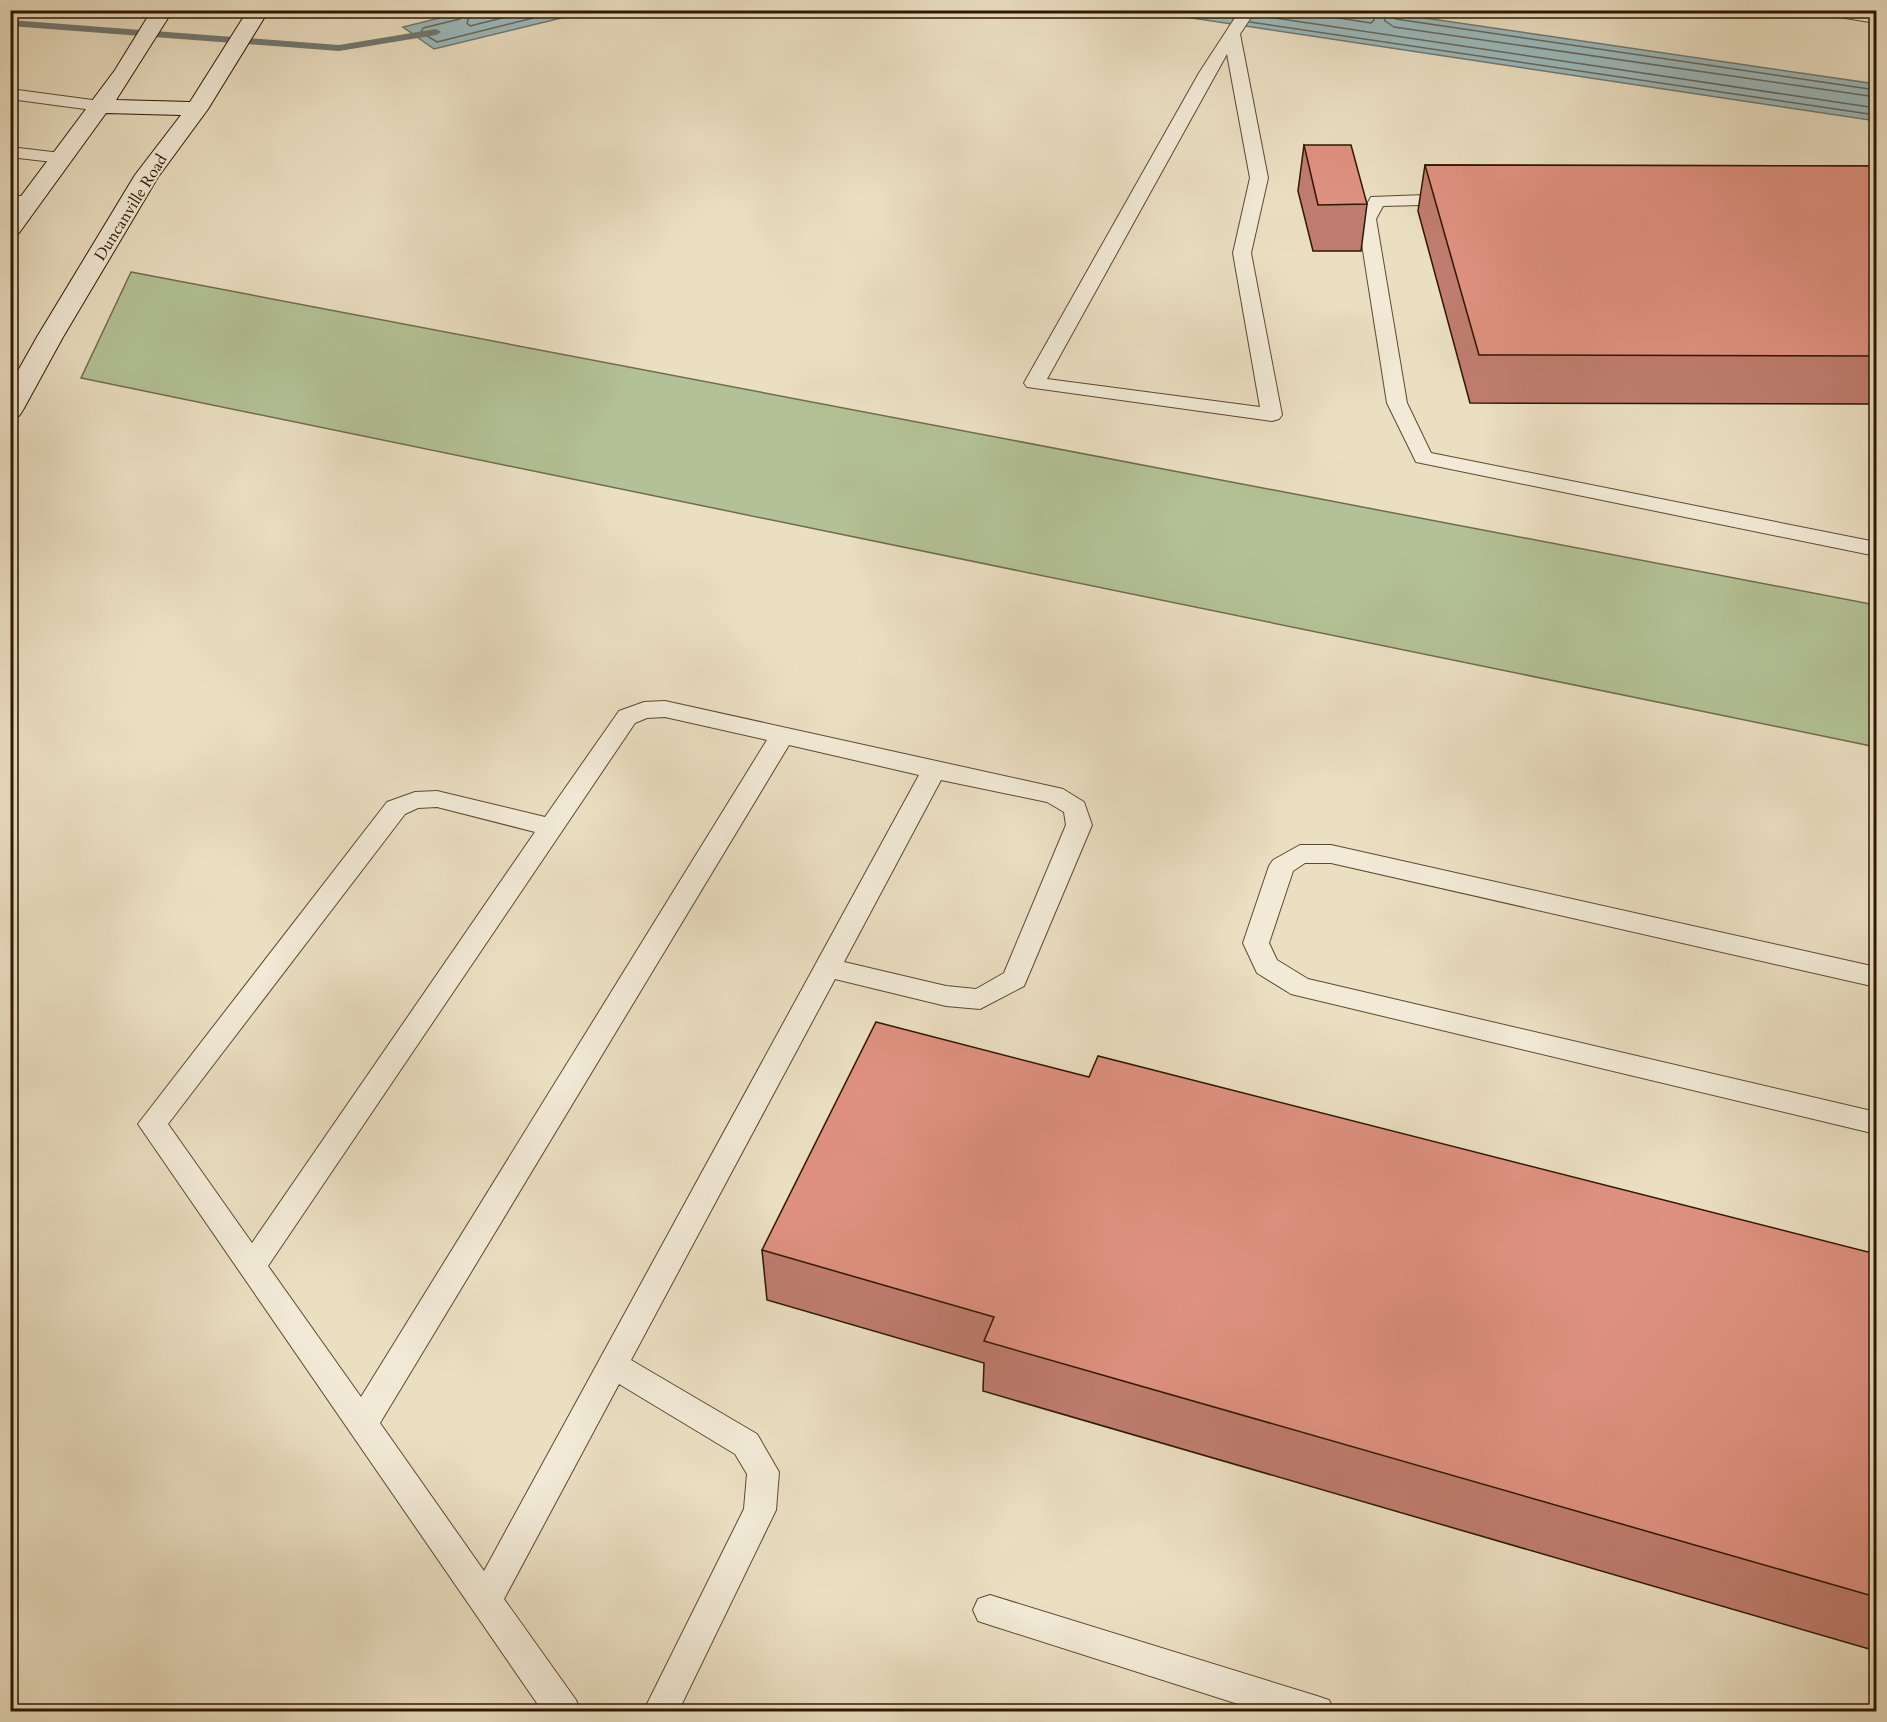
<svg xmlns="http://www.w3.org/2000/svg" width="1887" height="1722" font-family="Cardo,serif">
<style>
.green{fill:#b3c296;stroke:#706c4c;stroke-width:1.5}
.water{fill:#9cbabd;stroke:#707972;stroke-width:1.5}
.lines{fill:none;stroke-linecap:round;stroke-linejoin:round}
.shore{stroke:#65685f;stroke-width:1.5}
.stream{fill:#707972;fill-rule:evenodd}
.lane-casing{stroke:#5d4931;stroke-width:2}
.secondary-casing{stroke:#2e1701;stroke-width:2}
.lane{fill:#f2ead7;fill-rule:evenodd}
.secondary{fill:#f2ead7;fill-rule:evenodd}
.wall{fill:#c07d6f;stroke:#2e1701;stroke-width:1.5}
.building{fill:#df9181;stroke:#2e1701;stroke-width:1.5}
.labels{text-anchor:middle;stroke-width:4.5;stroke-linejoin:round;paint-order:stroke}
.far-street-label{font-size:16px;fill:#2e1701;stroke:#f2ead7}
</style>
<rect width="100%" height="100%" fill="#ebdfc2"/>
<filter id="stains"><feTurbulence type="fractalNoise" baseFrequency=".00333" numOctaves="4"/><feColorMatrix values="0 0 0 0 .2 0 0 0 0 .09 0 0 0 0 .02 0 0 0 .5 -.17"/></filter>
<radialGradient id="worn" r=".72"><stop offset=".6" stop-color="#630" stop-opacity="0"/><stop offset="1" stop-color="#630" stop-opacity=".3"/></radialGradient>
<path class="green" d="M131,272L1876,605V747L81,378Z"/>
<path class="water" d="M468,11V10L590,11L434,49L403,27Z
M1145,11H1377L1876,84V121Z"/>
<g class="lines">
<path class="shore" d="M464,10L460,19L423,28L421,32L437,42L565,10
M471,10L467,23L470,26L534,10
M1287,10L1371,23L1374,20L1373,10
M1382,10L1385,21L1394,27L1876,97
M1390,10L1391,16L1396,19L1876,90
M1255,15L1876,108
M1250,22L1876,115"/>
<path class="stream" d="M10,20L339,45L436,29L441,32L436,35L339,51L10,26Z"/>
<g class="lane-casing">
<path id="lane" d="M1240,10H1256L1240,34L1268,178L1251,253L1282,415L1279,419L1272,421L1027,387L1024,383L1199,73ZM1227,54L1250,178L1233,253L1260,407L1047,379Z
M1819,10L1876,13V23L1827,15Z
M10,89L100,101L109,106L100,111L10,99Z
M10,147L61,153L70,158L61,163L10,157Z
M1453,194L1462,200L1459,204L1383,206L1376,219L1407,403L1431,453L1876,542V556L1416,462L1387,403L1358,219L1371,197Z
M10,196H29L38,202L29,208L10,207Z
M665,701L1063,789L1084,802L1092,825L1024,986L980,1009L946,1006L835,979L631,1360L757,1434L779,1472L776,1510L678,1712H643L744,1509L747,1474L735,1454L619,1384L504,1599L576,1700L581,1712H543L138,1124L387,802L415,792L437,791L545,817L619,711L644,702ZM665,717L767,740L361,1397L268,1266L635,723L647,718ZM789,745L919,775L484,1571L380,1423ZM941,780L1047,802L1064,812L1066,825L1004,973L976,989L946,986L844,962ZM437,807L535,832L252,1243L168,1124L405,814L418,808Z
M1300,845H1331L1876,967V987L1331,863H1305L1293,871L1269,943L1277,960L1308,979L1876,1112V1134L1291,994L1257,973L1243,943L1269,866L1273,860Z
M990,1595L1317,1696L1329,1700L1334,1712H1263L990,1625L978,1621L973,1610L978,1599Z"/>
</g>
<g class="secondary-casing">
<path id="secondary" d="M152,10H173L116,100L190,102L248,10H269L208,109L158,177L63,337L23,410L19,416L10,418V385L37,337L135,175L181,115L106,113L19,233L10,235V211L115,70Z"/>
</g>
<use href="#lane" class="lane"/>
<use href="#secondary" class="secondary"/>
</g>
<path class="wall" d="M1304,145L1367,204L1361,251H1313L1298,191Z
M1425,165L1876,166V404L1470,403L1418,211Z
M1089,1077L1876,1254V1651L983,1391L984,1363L767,1300L762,1250Z"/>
<path class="building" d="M1304,145H1351L1367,204L1318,205Z
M1425,165L1876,166V356L1479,355Z
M876,1022L1089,1077L1098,1056L1876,1254V1597L984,1341L994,1317L762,1250Z"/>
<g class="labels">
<g class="far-street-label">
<text transform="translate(130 207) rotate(-58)" y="6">Duncanville Road</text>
</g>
</g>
<rect width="1887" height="1722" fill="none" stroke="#ebdfc2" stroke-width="36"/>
<rect x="12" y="12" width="1863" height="1698" fill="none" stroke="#2e1701" stroke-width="3"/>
<rect x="18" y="18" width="1851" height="1686" fill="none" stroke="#2e1701" stroke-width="1.5"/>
<rect width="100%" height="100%" filter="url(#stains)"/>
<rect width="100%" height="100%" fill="url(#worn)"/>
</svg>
